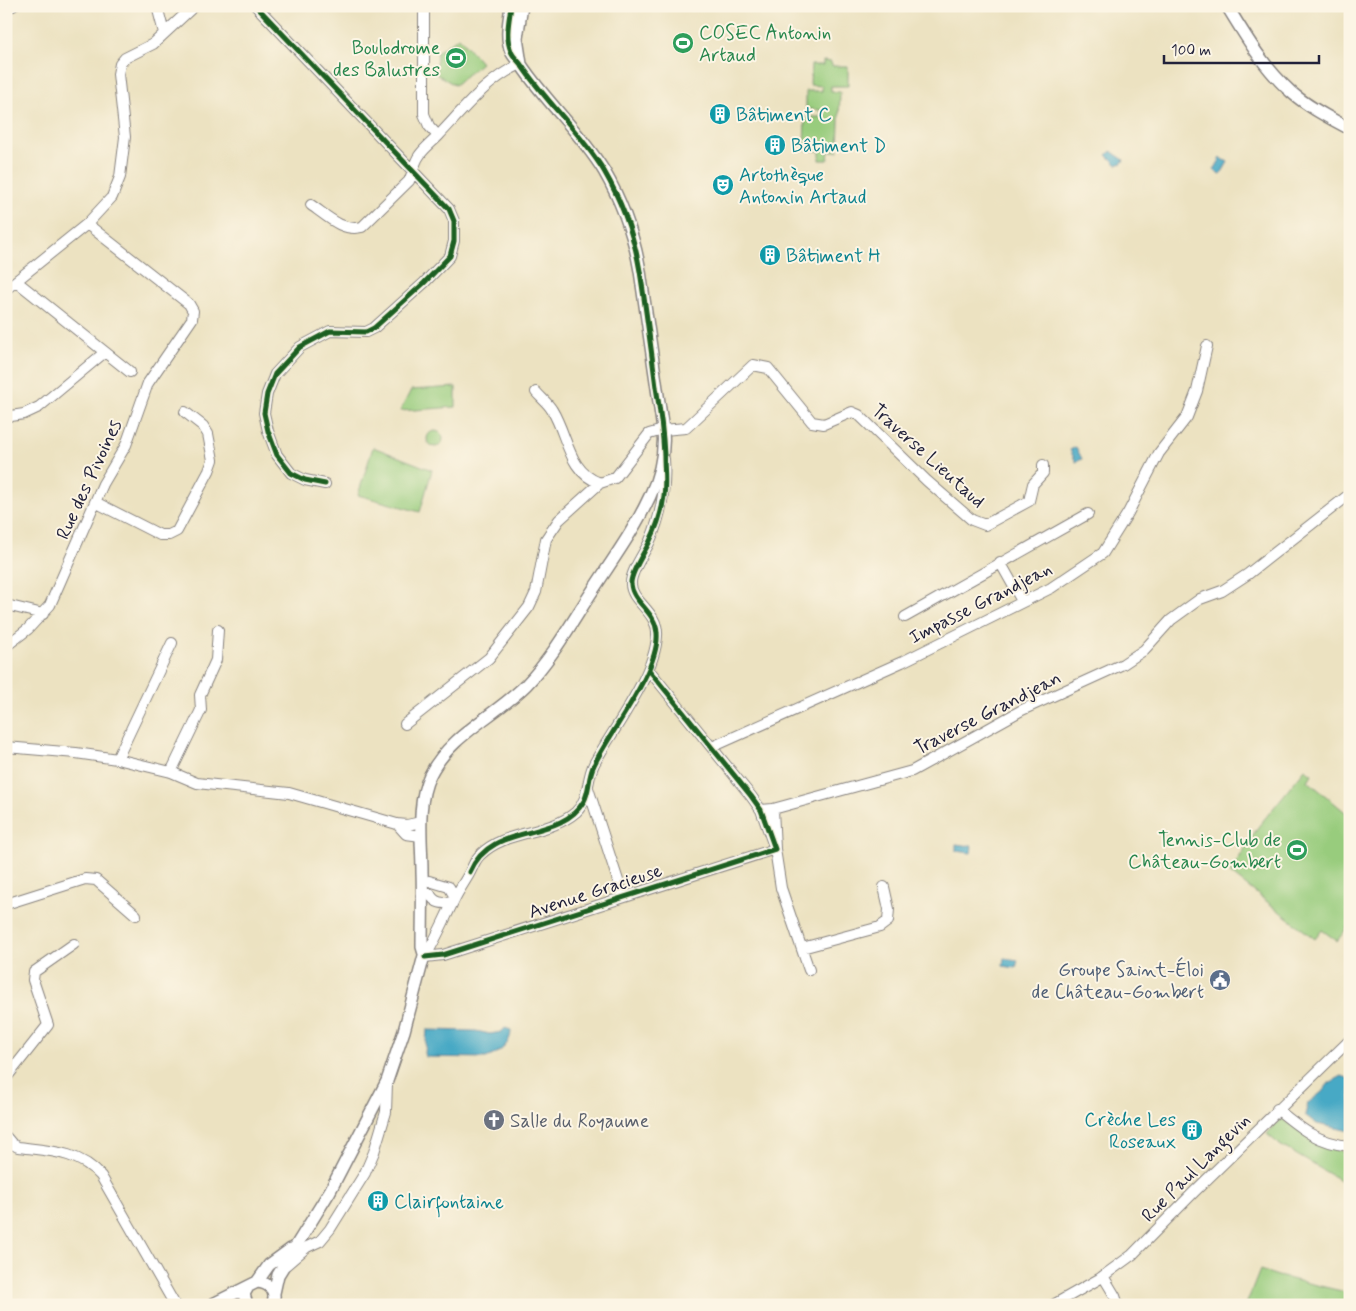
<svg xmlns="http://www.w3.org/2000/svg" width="1356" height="1311" font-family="Mynerve,sans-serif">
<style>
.green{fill:#98cc7d;stroke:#5d775c}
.water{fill:#46a9c5;stroke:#346680}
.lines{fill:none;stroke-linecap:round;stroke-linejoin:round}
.minor-casing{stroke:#87827e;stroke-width:12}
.tertiary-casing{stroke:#87827e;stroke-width:14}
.minor{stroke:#fff;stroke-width:10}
.tertiary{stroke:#fff;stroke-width:11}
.cycleway-casing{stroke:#fcf5e5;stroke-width:8}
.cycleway{stroke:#1b5e20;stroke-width:5}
.labels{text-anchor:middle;stroke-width:4;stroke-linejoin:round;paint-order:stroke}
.leisure-label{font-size:19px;fill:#27864d;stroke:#fcf5e5;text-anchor:end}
.culture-label{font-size:19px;fill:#0d838f;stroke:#fcf5e5;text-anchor:start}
.street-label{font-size:19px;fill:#22223b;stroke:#fcf5e5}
.service-label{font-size:19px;fill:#4e5e75;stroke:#fcf5e5;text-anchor:end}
.worship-label{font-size:19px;fill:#5b616d;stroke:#fcf5e5;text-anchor:start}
</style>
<rect width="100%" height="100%" fill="#fcf5e5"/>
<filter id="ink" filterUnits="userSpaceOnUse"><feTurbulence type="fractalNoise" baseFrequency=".02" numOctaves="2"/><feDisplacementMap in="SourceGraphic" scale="10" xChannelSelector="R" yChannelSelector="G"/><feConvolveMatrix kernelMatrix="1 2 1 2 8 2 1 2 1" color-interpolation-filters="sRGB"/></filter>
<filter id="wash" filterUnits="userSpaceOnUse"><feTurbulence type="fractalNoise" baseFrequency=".0096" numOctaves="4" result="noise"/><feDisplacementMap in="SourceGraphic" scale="20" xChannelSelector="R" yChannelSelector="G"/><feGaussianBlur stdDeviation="1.12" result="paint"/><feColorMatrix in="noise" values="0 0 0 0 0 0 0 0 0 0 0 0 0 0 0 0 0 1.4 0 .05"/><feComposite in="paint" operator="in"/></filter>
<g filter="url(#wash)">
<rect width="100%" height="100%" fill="#ece2c1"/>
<path class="green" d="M459,37L481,63L455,85L436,74L437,52Z
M823,61L831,62L832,66H848V86H831V92H840L838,151H829L828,160H820V151L804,150L805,117H821V110L806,109V91H822V86L810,85L811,65H823Z
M456,387V407L400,411L411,390Z
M427 439a8 8 0 1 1 16 0a8 8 0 1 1-16 0Z
M373,447L432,470L420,512L358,495Z
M1305,769L1312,774L1308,781L1350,816V924L1337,941L1322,930L1315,939L1230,873L1258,827Z
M1281,1118L1328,1147L1350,1154V1186L1280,1145L1267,1134Z
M1260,1270L1278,1276L1350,1293V1305H1246Z"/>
<path class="water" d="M1111,151L1124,160L1122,163L1117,165L1107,155Z
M1221,158L1228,162L1221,174L1219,175L1214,170Z
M1076,447L1082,459L1076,462L1070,450Z
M956,844L972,846L971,853L956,851Z
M1004,958L1018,960L1016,968L1003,966Z
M505,1028L511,1030C511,1044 500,1053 486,1058L426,1057L425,1053L427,1030L476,1031L490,1034L501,1032Z
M1342,1076L1350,1079V1131L1317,1124L1305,1115L1308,1103L1322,1092L1329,1083Z"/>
</g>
<g filter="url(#ink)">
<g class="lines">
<g class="minor-casing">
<path id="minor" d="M157,6L164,33
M256,6L449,209L454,221V241L450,256L424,283L374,328L366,332L330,331L300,347L275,374L267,394L264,413L268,431L277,455L291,473L305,480L325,484
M424,6V114L429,126L438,136
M6,8L13,6
M311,205C327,216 342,232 362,227L409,181C413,173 414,163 419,156C424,148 434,141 440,134C464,109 488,78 521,64
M16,281L130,372
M6,289L87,224L112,197L120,177L125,137L118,74L120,64L125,58L153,44L194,6
M536,392C541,398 548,403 552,410C568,436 568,472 600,483L615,478L649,434L663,430L686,428L753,365L768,368L812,422L824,424L852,412L859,415L927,481L972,520L985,525L1029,501L1033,484L1043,473V465
M6,413L11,416L24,414L39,407L105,352
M95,502L160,535H169L177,531L209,471L213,460L208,434L203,426L185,412
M1000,562L1022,601
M6,605L43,614
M905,617L1088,514
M6,646L28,629L50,605L103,484L126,445L148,383L192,319L193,311L189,304L87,224
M649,670L751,796L761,810L775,849
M405,724L489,658L529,607L536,592L546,539L559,520L600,483
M6,747L76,753L117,759L171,772L197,783L289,793L397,824L407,825L421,822
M712,747L902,662L1051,588L1103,553L1128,513L1159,453L1187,417L1197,391L1207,346
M117,759L172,643
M171,772L201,710L200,695L216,660L218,630
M588,788L623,896
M773,809L775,849L781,888L809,970
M761,810L773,809L912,771L1022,710L1123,664L1144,650L1171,620L1200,599L1222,591L1248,574L1350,494
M397,824L406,834L421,836
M429,881L449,887L455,897
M423,894H430C434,903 444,905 453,901
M6,904L85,879L96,880L136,915
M802,948L880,927L888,921L889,909L884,887
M425,957C436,939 444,920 454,900C458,891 464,883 469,874C473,867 474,861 480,855C506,829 548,836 576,812C590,799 586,780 594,764C613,729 655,675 657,636C659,612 631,602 631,584C630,573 644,553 649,543C662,515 666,488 664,459
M425,957L443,955L775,849
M6,1078L48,1025L33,980L34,972L74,944
M1277,1109C1301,1129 1318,1143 1350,1146
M6,1137L12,1144L18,1147C50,1151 79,1151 101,1176L175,1305
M286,1265L307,1247L320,1241L330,1229L365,1173L374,1152L386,1112L387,1082
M1103,1276L1115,1296L1118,1305
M1053,1305L1099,1279L1132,1255L1194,1192L1350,1040"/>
</g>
<g class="tertiary-casing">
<path id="tertiary" d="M1227,6C1246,37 1264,68 1291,92C1308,107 1330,118 1350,129
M521,64L517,38L522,6
M425,957L422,947C422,922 423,897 422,872C422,840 416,804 430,775C450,735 495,716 526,685C553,657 572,622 593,590C613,559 635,529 650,496C660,475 665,453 663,430L640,271C634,236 622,202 604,171C581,133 547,103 522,66C519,61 513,57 511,51C505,37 509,21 511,6
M257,1282L269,1265L291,1249
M274,1293L278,1275L330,1191L387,1081L404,1031L425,952
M211,1305L257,1282C270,1283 278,1292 272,1305
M247,1305L244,1294L248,1287"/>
</g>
<use href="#minor" class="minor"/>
<use href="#tertiary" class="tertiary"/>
<g class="cycleway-casing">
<path id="cycleway" d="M256,6L449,209L454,221V241L450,256L424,283L374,328L366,332L330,331L300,347L275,374L267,394L264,413L268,431L277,455L291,473L305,480L325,484
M470,872C492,820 559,844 584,801C590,790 588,776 594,765C610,731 660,670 657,633C656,612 632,602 631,584C630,574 644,553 649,543C656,529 662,512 664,496C666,482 664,469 664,455C663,432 660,410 656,387C651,348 646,309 640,271C634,236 622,202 604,171C581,133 547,103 522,66C519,61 513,57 511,51C505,37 509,21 511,6
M425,957L443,955L775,849L761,810L751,796L649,670"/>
</g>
<use href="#cycleway" class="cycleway"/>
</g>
</g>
<defs>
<g id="stadium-disc" transform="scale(1.125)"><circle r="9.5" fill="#2e9e5b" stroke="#fcf5e5"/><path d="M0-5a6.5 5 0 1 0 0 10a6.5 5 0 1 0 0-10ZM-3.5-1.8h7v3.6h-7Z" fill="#fff"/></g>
<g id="building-disc" transform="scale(1.125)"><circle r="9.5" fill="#0f9aa8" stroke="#fcf5e5"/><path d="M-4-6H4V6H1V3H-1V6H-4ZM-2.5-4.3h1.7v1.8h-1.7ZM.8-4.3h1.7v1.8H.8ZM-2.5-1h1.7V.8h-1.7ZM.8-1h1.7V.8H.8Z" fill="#fff"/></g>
<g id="theatre-disc" transform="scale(1.125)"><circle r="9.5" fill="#0f9aa8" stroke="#fcf5e5"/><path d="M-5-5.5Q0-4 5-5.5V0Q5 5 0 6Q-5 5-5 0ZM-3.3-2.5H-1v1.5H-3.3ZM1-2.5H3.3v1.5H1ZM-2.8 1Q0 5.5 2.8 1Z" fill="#fff"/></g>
<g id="civic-disc" transform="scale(1.125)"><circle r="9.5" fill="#5c6f8a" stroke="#fcf5e5"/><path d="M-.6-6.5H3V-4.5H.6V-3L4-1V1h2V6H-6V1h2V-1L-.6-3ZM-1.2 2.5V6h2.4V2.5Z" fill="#fff"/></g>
<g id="church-disc" transform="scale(1.125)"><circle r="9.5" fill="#6b7280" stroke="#fcf5e5"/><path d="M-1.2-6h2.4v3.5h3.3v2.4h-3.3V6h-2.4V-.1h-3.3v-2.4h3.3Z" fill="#fff"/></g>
</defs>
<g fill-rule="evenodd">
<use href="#stadium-disc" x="683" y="43"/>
<use href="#stadium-disc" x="456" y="58"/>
<use href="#building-disc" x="720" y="114"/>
<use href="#building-disc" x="775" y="145"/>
<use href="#theatre-disc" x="723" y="185"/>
<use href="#building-disc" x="770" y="255"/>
<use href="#stadium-disc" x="1297" y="850"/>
<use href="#civic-disc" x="1220" y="980"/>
<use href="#church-disc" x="494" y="1120"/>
<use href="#building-disc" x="1192" y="1130"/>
<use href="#building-disc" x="378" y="1201"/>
</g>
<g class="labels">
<g class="leisure-label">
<text x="699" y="39" text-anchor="start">COSEC Antonin<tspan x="699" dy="22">Artaud</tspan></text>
<text x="440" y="54">Boulodrome<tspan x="440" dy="22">des Balustres</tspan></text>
<text x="1281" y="846">Tennis-Club de<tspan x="1281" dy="22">Château-Gombert</tspan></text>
</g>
<g class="culture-label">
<text x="736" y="121">Bâtiment C</text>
<text x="791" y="152">Bâtiment D</text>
<text x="739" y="181">Artothèque<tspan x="739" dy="22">Antonin Artaud</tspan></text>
<text x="786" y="262">Bâtiment H</text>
<text x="1176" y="1126" text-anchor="end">Crèche Les<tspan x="1176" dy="22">Roseaux</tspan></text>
<text x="394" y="1208">Clairfontaine</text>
</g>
<g class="street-label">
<text transform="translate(929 455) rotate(42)" y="7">Traverse Lieutaud</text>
<text transform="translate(88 479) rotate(-65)" y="7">Rue des Pivoines</text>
<text transform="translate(980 602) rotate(-27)" y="7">Impasse Grandjean</text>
<text transform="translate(987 712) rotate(-27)" y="7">Traverse Grandjean</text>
<text transform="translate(595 890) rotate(-18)" y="7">Avenue Gracieuse</text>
<text transform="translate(1195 1167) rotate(-45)" y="7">Rue Paul Langevin</text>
</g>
<g class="service-label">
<text x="1204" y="976">Groupe Saint-Éloi<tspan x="1204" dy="22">de Château-Gombert</tspan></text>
</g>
<g class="worship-label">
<text x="510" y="1127">Salle du Royaume</text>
</g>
</g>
<rect width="1356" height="1311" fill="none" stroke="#fcf5e5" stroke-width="25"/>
<path d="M1164 55v8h155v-8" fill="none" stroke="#22223b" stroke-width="2.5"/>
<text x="1171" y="55" font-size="15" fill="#22223b" stroke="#fcf5e5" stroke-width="4" paint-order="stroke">100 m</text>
</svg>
